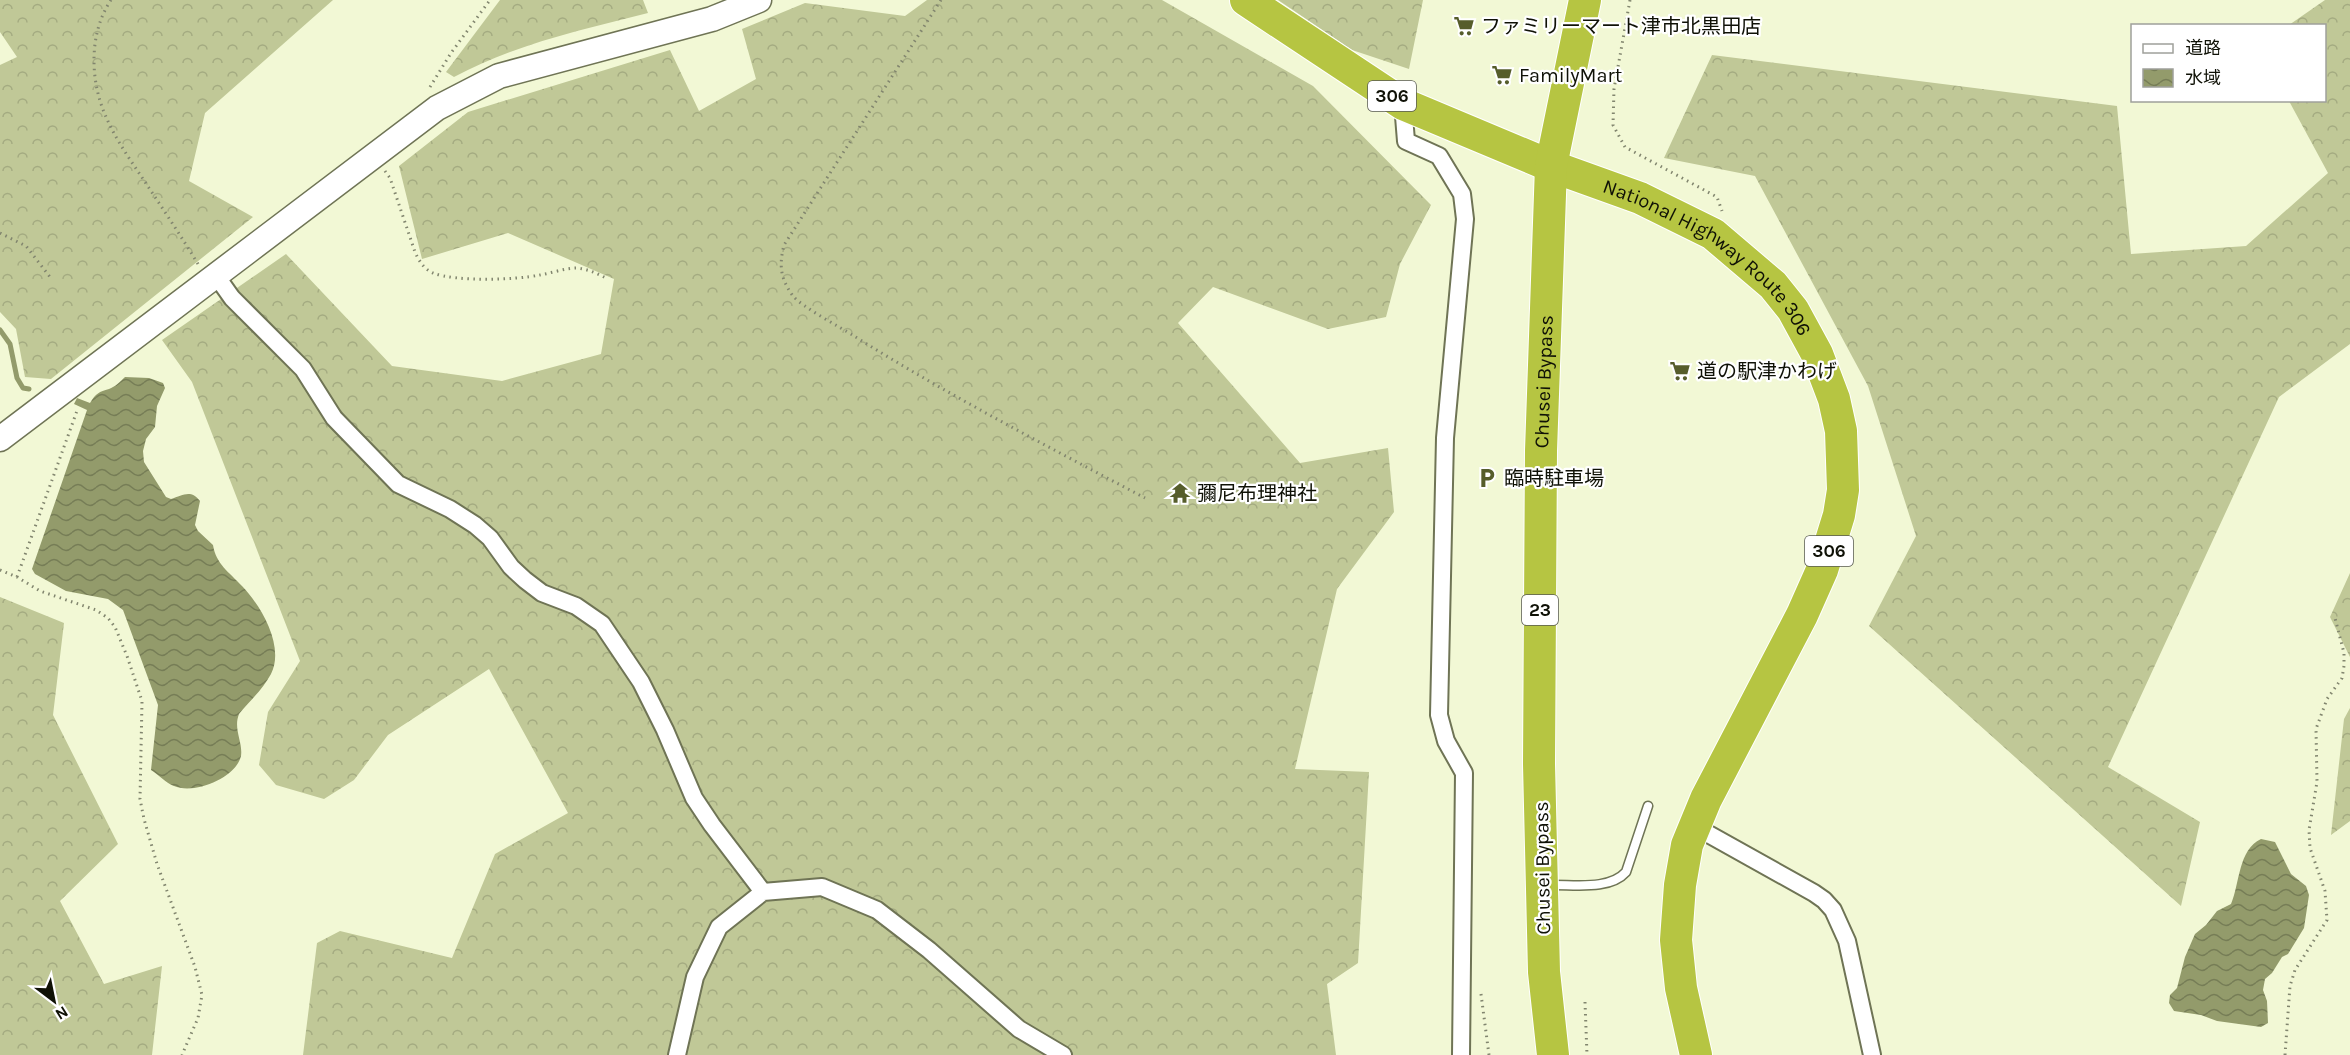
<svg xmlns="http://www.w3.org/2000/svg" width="2350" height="1055" font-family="Karla,'Noto Sans JP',sans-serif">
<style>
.forest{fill:url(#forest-crowns)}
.water{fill:url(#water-waves)}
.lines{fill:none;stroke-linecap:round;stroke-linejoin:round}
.stream{stroke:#939b6b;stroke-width:5}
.lane-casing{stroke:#6f7455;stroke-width:11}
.street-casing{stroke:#6f7455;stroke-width:20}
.secondary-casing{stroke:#6f7455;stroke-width:27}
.highway-casing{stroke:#fff;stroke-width:34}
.path{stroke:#81856e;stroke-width:3;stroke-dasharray:1.5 4.5;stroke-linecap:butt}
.lane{stroke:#fff;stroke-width:8}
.street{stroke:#fff;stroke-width:16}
.secondary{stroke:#fff;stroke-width:24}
.highway{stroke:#b6c542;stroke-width:32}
.labels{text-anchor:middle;stroke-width:4.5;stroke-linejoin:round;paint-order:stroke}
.shield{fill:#fff;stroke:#575851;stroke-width:1.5}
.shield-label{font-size:18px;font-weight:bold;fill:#0f1106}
.poi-label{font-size:20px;fill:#0f1106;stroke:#fff;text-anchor:start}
.street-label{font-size:20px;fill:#0f1106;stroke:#fff}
</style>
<defs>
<pattern id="forest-crowns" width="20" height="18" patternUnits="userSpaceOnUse" patternTransform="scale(1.5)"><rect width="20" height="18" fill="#c0c897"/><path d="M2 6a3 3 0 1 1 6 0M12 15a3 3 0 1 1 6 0" fill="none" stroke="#a4ab81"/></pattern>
<pattern id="water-waves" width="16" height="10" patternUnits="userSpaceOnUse" patternTransform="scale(1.5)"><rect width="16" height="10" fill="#939b6b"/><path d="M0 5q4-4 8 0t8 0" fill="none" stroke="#767d56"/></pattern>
</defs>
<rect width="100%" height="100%" fill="#f2f8d5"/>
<path class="forest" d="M0,0H333L205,113L189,181L253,217L51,379L25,377L16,329L0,312V65L17,57L0,32Z
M500,0H643L648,13C581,30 516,44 454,77L446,72Z
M927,0H1162L1313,86L1431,205L1400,264L1386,317L1328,329L1213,287L1178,323L1300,463L1388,448L1394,512L1337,589L1295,769L1369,772L1358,963L1327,984L1336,1055H303L317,943L340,931L452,958L495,854L568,813L489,669L388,735L354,780L324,799L276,785L259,765L268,712L300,661L192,382L162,340L286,254L392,366L502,381L601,354L614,279L508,233L422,259L399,166L468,112L670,50L699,111L756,79L742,29L805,3L905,16Z
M1278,0H1423L1409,69L1352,50Z
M2325,0H2350V344L2279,397L2108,767L2200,822L2181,906L1869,626L1916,536L1868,386L1755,176L1664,158L1712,55L2117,106L2131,254L2246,246L2328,173L2289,101L2324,100V26L2289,25Z
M2350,573V657L2330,617Z
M0,597L64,623L53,715L118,844L60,901L104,984L162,966L152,1055H0Z
M2350,708V821L2331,835L2344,719Z"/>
<path class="water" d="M125,377L149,378L163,383L165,388L157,406L155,427L146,439L143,451L144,462L166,497L171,499C183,495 191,489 200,501L195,525L198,531L213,545C216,564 229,572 242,586C261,606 285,646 271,674C263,689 249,702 239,714C233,729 243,742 241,756C236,778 194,795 174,786C166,783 159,775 151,770L158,705L123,610L108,599L66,591L35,574L32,569L87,410L74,404L77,398L90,403C96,393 99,392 109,389C115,387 121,381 125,377Z
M2261,839L2275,842L2291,874L2306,886L2309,895L2304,928L2288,954L2282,957L2272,973L2265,979L2263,990L2267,1001L2268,1023L2261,1027L2217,1021L2201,1015L2174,1011L2169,1003L2170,995L2177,988L2185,957L2195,934L2206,925L2217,911L2231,904C2240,883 2238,850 2261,839Z"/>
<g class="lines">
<path class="stream" d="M0,330L10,344L17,378L23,388L29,389"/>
<g class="lane-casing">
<path id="lane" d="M1549,885C1572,884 1609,891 1626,872L1648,806"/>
</g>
<g class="street-casing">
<path id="street" d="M1403,104L1406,141L1439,156L1462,194L1465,219L1445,438L1439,715L1446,741L1464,773L1461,1055
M215,274L232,298L303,369L334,418L398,484L450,509L475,525L490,538L511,567L525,580L542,593L576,606L602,624L641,682L665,730L694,798L712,825L763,892
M1694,826L1814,893L1824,900L1833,910L1847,941L1872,1055
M677,1055L695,977L719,927L763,892L822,887L877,910L929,950L1019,1029L1063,1055"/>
</g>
<g class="secondary-casing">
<path id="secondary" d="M0,439L437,108L499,76L712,19L759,0"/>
</g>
<g class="highway-casing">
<g id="highway">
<path id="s1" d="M1246,0L1403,104L1551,166L1640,198L1713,234L1773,285L1793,310L1817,354L1834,399L1841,431L1843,490L1839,515L1822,570L1802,615L1706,799L1687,845L1680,885L1676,940L1681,988L1696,1055"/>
<path id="s2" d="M1553,1055L1544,972L1539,764L1541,451L1551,166L1585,0"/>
</g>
</g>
<path class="path" d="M111,0C88,34 90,83 107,119C117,142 132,162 145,182C163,209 181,236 198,264
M941,0L784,245C779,265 780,278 793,296C802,307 840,327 854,336C948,395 1047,446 1145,498
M1630,0L1614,89L1613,125L1625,147L1717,197L1722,211
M430,87L451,53L490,0
M385,171L390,178L415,252C419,261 424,269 433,273C457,282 515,280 540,275C552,273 565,268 577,268C588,269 598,274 608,279
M0,233L26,246L50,277
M0,570L17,577L40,591L96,610L108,618L115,627L127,656L142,701L140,799L144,819L157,864L195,967L202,995L198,1018L182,1055
M17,577L78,408
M1481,994L1489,1055
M1585,1002L1587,1055
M2285,1055L2290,986L2295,970L2327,920L2325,891L2310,848L2309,830L2317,782L2316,729L2327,699L2342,678L2344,666V653L2335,618"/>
<use href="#lane" class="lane"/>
<use href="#street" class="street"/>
<use href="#secondary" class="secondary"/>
<use href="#highway" class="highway"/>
</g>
<defs>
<g id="supermarket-bare" transform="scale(1.62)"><path d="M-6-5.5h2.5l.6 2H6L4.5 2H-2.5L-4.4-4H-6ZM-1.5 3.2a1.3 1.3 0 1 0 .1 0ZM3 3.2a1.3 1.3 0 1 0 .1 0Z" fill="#565d2b" stroke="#fff" stroke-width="2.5" paint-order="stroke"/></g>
<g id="parking-bare" transform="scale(1.62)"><path d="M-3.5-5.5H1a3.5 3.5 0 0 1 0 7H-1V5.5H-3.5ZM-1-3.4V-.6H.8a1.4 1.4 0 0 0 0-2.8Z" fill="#565d2b" stroke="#fff" stroke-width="2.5" paint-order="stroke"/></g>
<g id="temple-bare" transform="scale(1.62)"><path d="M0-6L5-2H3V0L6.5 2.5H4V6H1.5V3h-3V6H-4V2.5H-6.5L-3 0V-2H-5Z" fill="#565d2b" stroke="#fff" stroke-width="2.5" paint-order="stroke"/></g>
</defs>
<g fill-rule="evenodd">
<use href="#supermarket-bare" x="1464" y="26"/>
<use href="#supermarket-bare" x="1502" y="75"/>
<use href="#supermarket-bare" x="1680" y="371"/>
<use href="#parking-bare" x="1487" y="478"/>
<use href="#temple-bare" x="1180" y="493"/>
</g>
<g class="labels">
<g class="shield">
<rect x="1368" y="81" width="48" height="30" rx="4.5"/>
<rect x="1805" y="536" width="48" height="30" rx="4.5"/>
<rect x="1522" y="595" width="36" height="30" rx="4.5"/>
</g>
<g class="shield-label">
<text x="1392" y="102">306</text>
<text x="1829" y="557">306</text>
<text x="1540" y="616">23</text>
</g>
<g class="poi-label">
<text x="1481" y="33">ファミリーマート津市北黒田店</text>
<text x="1519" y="82">FamilyMart</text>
<text x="1697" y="378">道の駅津かわげ</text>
<text x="1504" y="485">臨時駐車場</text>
<text x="1197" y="500">彌尼布理神社</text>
</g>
<g class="street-label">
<text dy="7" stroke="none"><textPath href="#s1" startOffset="534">National Highway Route 306</textPath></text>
<text dy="7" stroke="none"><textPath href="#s2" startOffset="674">Chusei Bypass</textPath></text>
<text transform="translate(1542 868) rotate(-91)" y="7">Chusei Bypass</text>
</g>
</g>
<rect x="2131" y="24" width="195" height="78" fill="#ffffff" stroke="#9fa09b" stroke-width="1.5"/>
<rect x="2143" y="44" width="30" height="9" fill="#ffffff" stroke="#9fa09b" stroke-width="1.5"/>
<text x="2185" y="54" font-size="18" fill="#0f1106">道路</text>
<rect x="2143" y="69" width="30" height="18" fill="url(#water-waves)" stroke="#9fa09b" stroke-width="1.5"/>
<text x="2185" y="84" font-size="18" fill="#0f1106">水域</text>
<g transform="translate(54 1001) rotate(148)" stroke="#ffffff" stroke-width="4.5" paint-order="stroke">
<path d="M0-4.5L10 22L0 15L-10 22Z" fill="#0f1106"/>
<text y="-9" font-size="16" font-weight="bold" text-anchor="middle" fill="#0f1106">N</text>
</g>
</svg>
